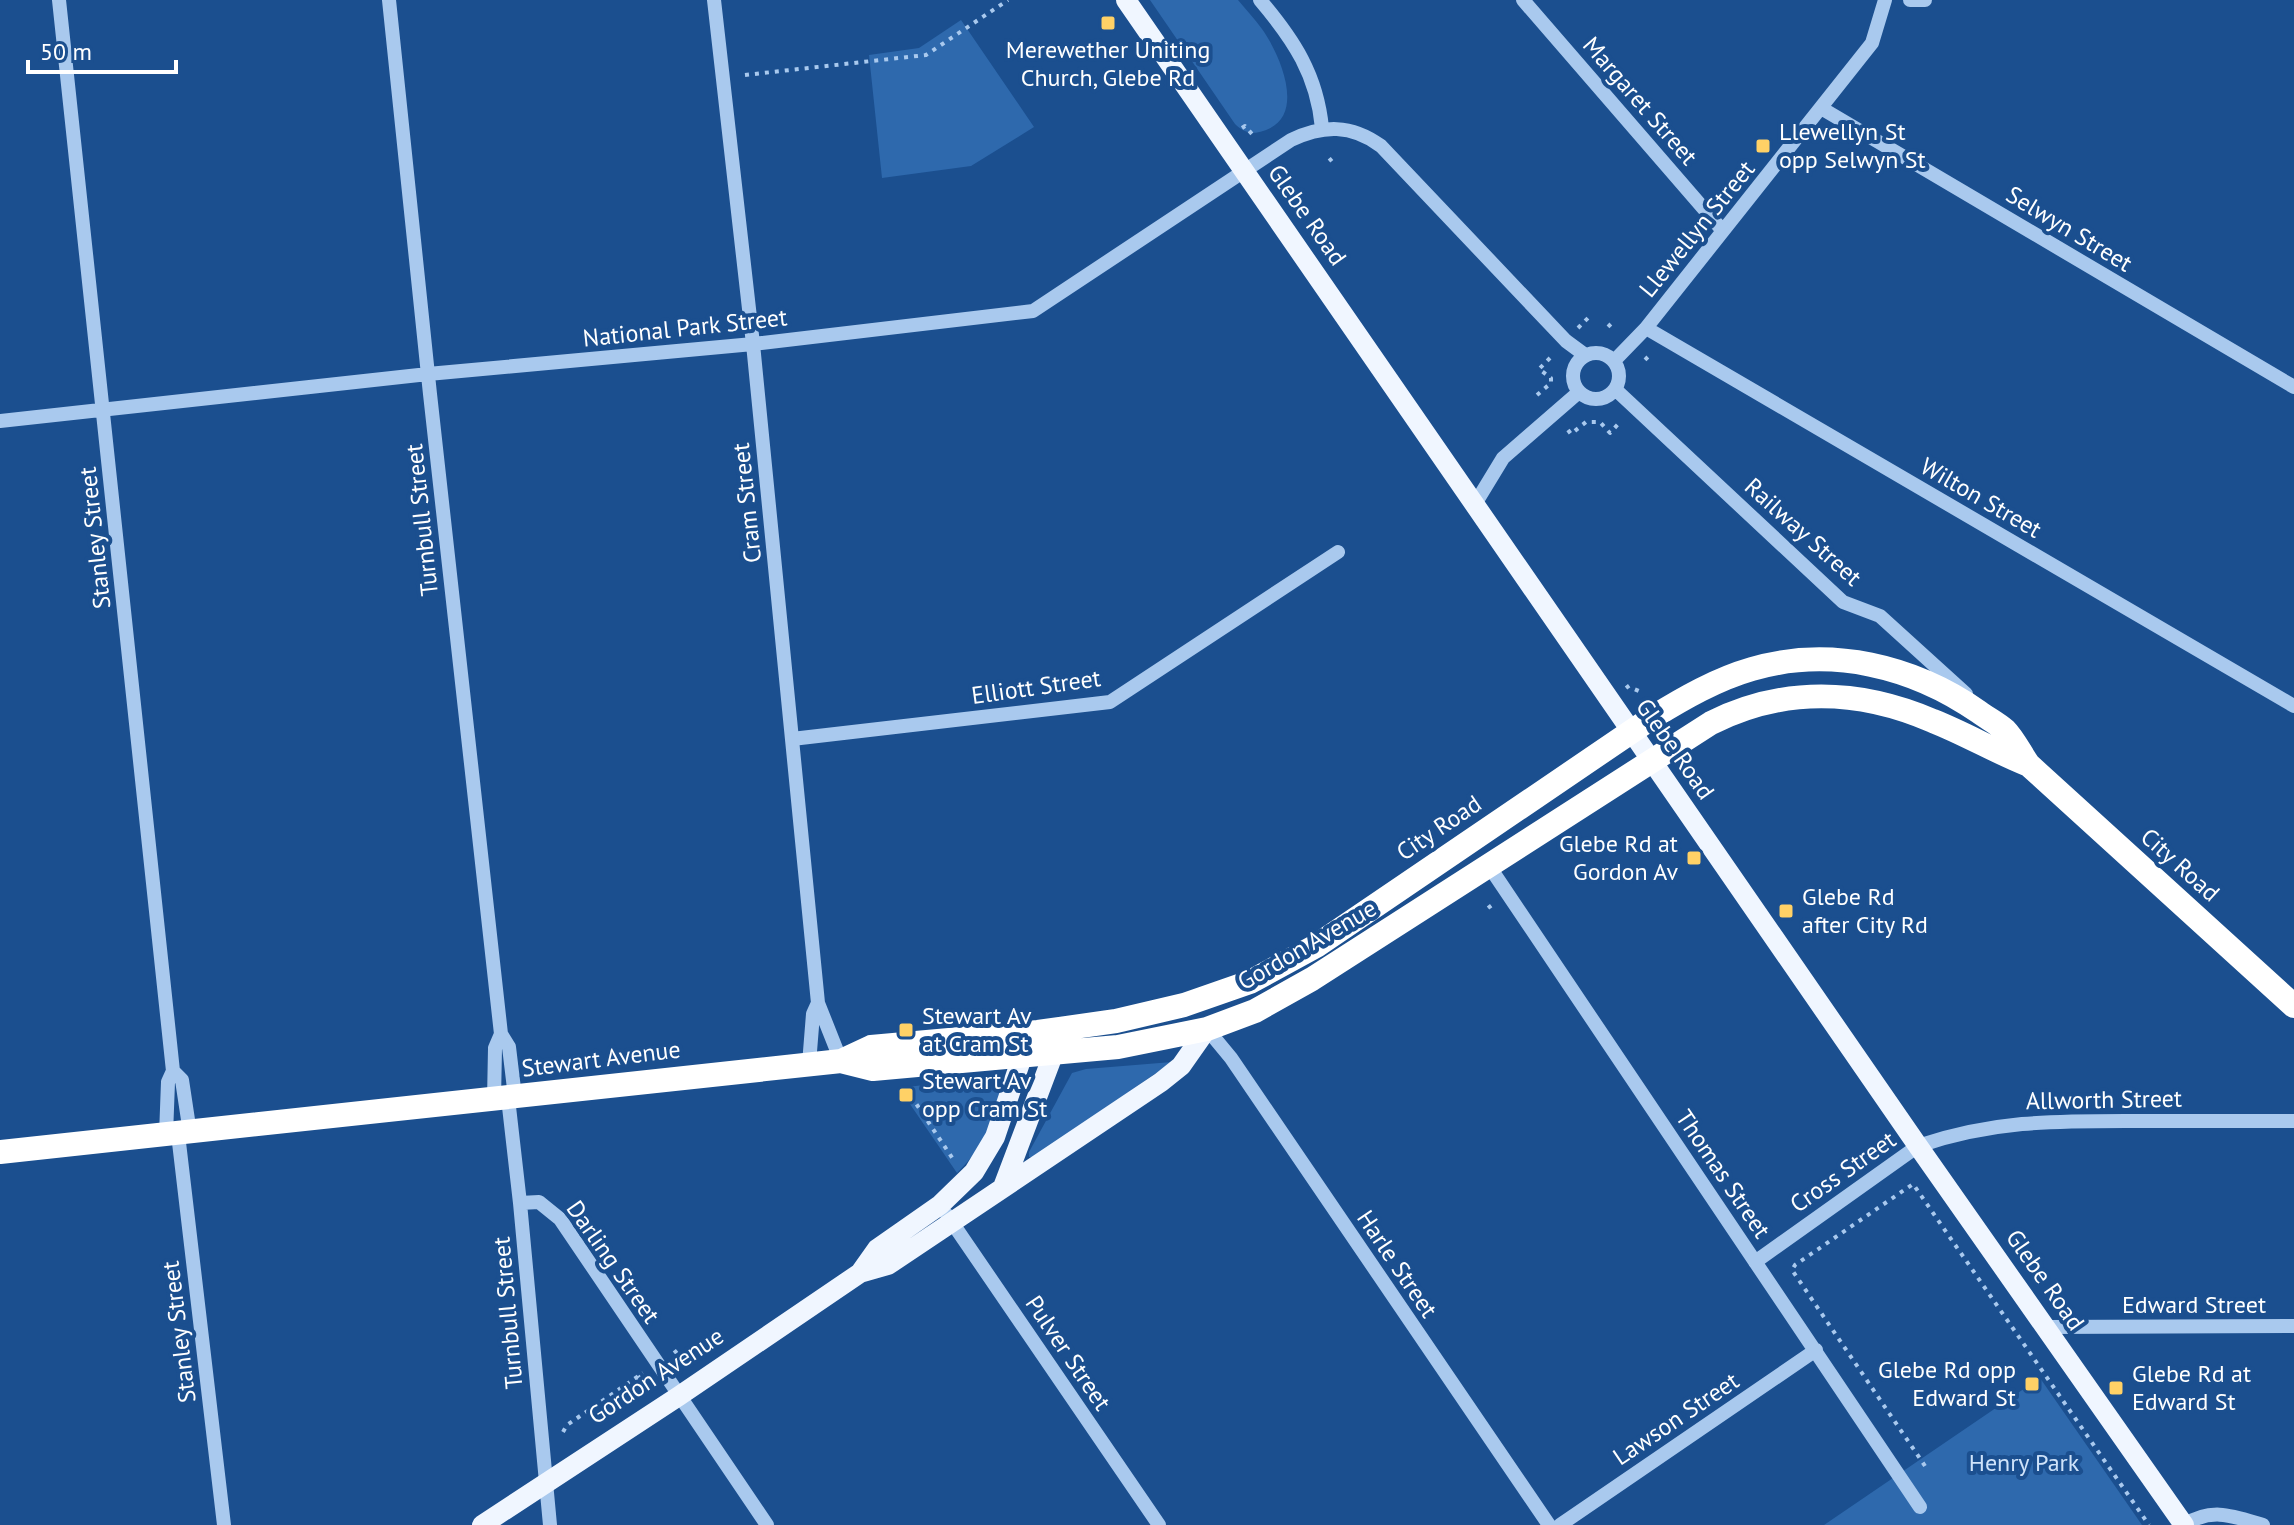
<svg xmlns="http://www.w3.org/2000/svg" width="2294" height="1525" font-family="'PT Sans',sans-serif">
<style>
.green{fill:#2e69ad}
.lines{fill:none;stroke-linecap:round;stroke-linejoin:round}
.path{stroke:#a9c9ee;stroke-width:4;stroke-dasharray:4 6;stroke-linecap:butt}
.minor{stroke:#a9c9ee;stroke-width:14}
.major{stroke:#f0f6ff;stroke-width:20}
.highway{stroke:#fff;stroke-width:24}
.poi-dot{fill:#ffd166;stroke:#1b4f8f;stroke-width:3}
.labels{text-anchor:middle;stroke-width:8;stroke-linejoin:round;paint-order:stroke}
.poi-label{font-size:24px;fill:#fff;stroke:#1b4f8f;text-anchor:start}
.street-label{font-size:24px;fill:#fff;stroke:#1b4f8f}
.park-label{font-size:24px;fill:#cfe3fa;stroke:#1b4f8f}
</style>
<rect width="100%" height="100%" fill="#1b4f8f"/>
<path class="green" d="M1150,0H1238C1246,10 1255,19 1262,29C1280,54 1308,118 1263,131C1252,135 1243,132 1235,124Z
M961,20L1034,127L971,166L882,178L869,55L919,48Z
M1172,1062L1034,1157H1029V1152L1072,1073L1086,1069Z
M974,1079C989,1080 997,1080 1005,1094C1000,1119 975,1156 957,1173L899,1088Z
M2040,1378L2142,1525H1824Z"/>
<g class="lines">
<path class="path" d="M745,75L926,55L1008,0
M1242,128L1245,126L1252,134
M1329,161L1336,155
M1279,187L1284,183L1281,176
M1608,324L1614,330
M1578,328L1588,318
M1645,357L1650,362
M1537,395L1551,383V378L1539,369L1553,355
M1568,430L1571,434L1586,422H1600L1610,433L1621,421
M1626,688L1634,682
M1636,692L1639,685
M1488,908L1492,905
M911,1096L955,1162
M1765,1227V1231
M674,1353L679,1349
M638,1376L645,1386
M563,1432L567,1425L643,1373
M1925,1466L1792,1270L1795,1265L1913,1184L2149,1525"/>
<path class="minor" d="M59,0L173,1071L168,1082L166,1135
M389,0L430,394L501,1034L509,1047L515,1097
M714,0L753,344L818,1003L841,1061
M1260,0C1294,40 1317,75 1322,128
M1523,0L1723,231
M1910,0H1925
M1821,108L2294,387
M1646,328L2294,706
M1573 376a23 23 0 1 1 46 0a23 23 0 1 1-46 0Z
M1614,361L1646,328L1872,43L1885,0
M1615,389L1843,602L1880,616L1966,694
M0,421L428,374L753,344L1033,311L1291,140C1323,125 1351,124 1381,146L1566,341L1585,355
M1475,504L1503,458L1579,392
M792,739L1110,702L1338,552
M1489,866L1920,1507
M1207,1029L1231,1058L1549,1525
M809,1064L813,1014L818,1003
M173,1071L182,1080L190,1133
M508,1098L520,1203L550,1525
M494,1100L495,1048L501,1034
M178,1134L224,1525
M520,1203L539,1202L560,1219L767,1525
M947,1215L1159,1525
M1755,1262L1918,1146C1995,1120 2056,1121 2135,1121C2188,1121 2241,1121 2294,1121
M2047,1327L2294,1326
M1560,1525L1816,1350
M2184,1525C2212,1507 2233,1516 2263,1525"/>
<path class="major" d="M1126,0L1918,1146L2184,1525
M860,1273L888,1265L1161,1082L1181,1066L1207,1029
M482,1525L679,1396L860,1273L877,1249L940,1205L974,1172L995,1137L1022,1057L1038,1032L1053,1055L1003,1187"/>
<path class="highway" d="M841,1061L871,1047L1038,1032L1116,1021L1184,1005L1250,982L1316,946L1653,717C1684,698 1717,679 1752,669C1831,646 1913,666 1979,712C1987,718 1997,723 2005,730C2014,739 2021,754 2029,765L2294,1006
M0,1152L841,1061L873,1069L1118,1047L1207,1029L1255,1011L1312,979L1711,723C1783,687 1859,689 1933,721C1966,734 1996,752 2029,765"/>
</g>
<g class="poi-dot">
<rect x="1100" y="15" width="16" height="16" rx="4"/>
<rect x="1755" y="138" width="16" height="16" rx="4"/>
<rect x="1686" y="850" width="16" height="16" rx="4"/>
<rect x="1778" y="903" width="16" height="16" rx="4"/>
<rect x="898" y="1022" width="16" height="16" rx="4"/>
<rect x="898" y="1087" width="16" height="16" rx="4"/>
<rect x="2024" y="1376" width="16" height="16" rx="4"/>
<rect x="2108" y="1380" width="16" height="16" rx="4"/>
</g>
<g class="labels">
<g class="poi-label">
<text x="1108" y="58" text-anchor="middle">Merewether Uniting<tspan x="1108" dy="28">Church, Glebe Rd</tspan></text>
<text x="1779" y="140">Llewellyn St<tspan x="1779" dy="28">opp Selwyn St</tspan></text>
<text x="1678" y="852" text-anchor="end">Glebe Rd at<tspan x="1678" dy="28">Gordon Av</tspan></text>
<text x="1802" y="905">Glebe Rd<tspan x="1802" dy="28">after City Rd</tspan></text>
<text x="922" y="1024">Stewart Av<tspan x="922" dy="28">at Cram St</tspan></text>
<text x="922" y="1089">Stewart Av<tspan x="922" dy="28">opp Cram St</tspan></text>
<text x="2016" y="1378" text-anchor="end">Glebe Rd opp<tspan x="2016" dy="28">Edward St</tspan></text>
<text x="2132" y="1382">Glebe Rd at<tspan x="2132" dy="28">Edward St</tspan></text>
</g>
<g class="street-label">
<text transform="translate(1640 101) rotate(49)" y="8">Margaret Street</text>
<text transform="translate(1307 215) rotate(55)" y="8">Glebe Road</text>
<text transform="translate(1697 229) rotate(-51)" y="8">Llewellyn Street</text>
<text transform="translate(2069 229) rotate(31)" y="8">Selwyn Street</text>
<text transform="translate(685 328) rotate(-6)" y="8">National Park Street</text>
<text transform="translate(1981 498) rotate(30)" y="8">Wilton Street</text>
<text transform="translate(747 503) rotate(-96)" y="8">Cram Street</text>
<text transform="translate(422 520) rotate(-96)" y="8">Turnbull Street</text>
<text transform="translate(1803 532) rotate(42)" y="8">Railway Street</text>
<text transform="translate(95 538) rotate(-96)" y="8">Stanley Street</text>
<text transform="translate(1036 687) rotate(-8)" y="8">Elliott Street</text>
<text transform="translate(1675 749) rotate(55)" y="8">Glebe Road</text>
<text transform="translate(1439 828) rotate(-34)" y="8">City Road</text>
<text transform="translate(2180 865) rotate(42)" y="8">City Road</text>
<text transform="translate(1307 945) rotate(-30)" y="8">Gordon Avenue</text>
<text transform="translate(601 1059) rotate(-7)" y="8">Stewart Avenue</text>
<text transform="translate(2104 1100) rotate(-1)" y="8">Allworth Street</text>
<text transform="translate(1843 1172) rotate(-35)" y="8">Cross Street</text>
<text transform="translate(1723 1174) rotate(56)" y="8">Thomas Street</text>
<text transform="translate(613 1262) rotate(55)" y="8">Darling Street</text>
<text transform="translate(1397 1264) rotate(56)" y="8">Harle Street</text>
<text transform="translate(2045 1280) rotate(55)" y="8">Glebe Road</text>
<text x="2194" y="1313">Edward Street</text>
<text transform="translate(508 1313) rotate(-95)" y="8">Turnbull Street</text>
<text transform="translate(179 1332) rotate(-97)" y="8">Stanley Street</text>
<text transform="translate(1068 1353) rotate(56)" y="8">Pulver Street</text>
<text transform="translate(656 1376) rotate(-33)" y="8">Gordon Avenue</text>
<text transform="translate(1676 1419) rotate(-34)" y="8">Lawson Street</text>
</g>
<g class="park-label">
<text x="2024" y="1471">Henry Park</text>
</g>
</g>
<path d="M28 60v12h148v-12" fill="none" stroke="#ffffff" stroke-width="4"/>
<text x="40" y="60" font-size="24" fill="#ffffff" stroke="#1b4f8f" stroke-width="6" paint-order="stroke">50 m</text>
</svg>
